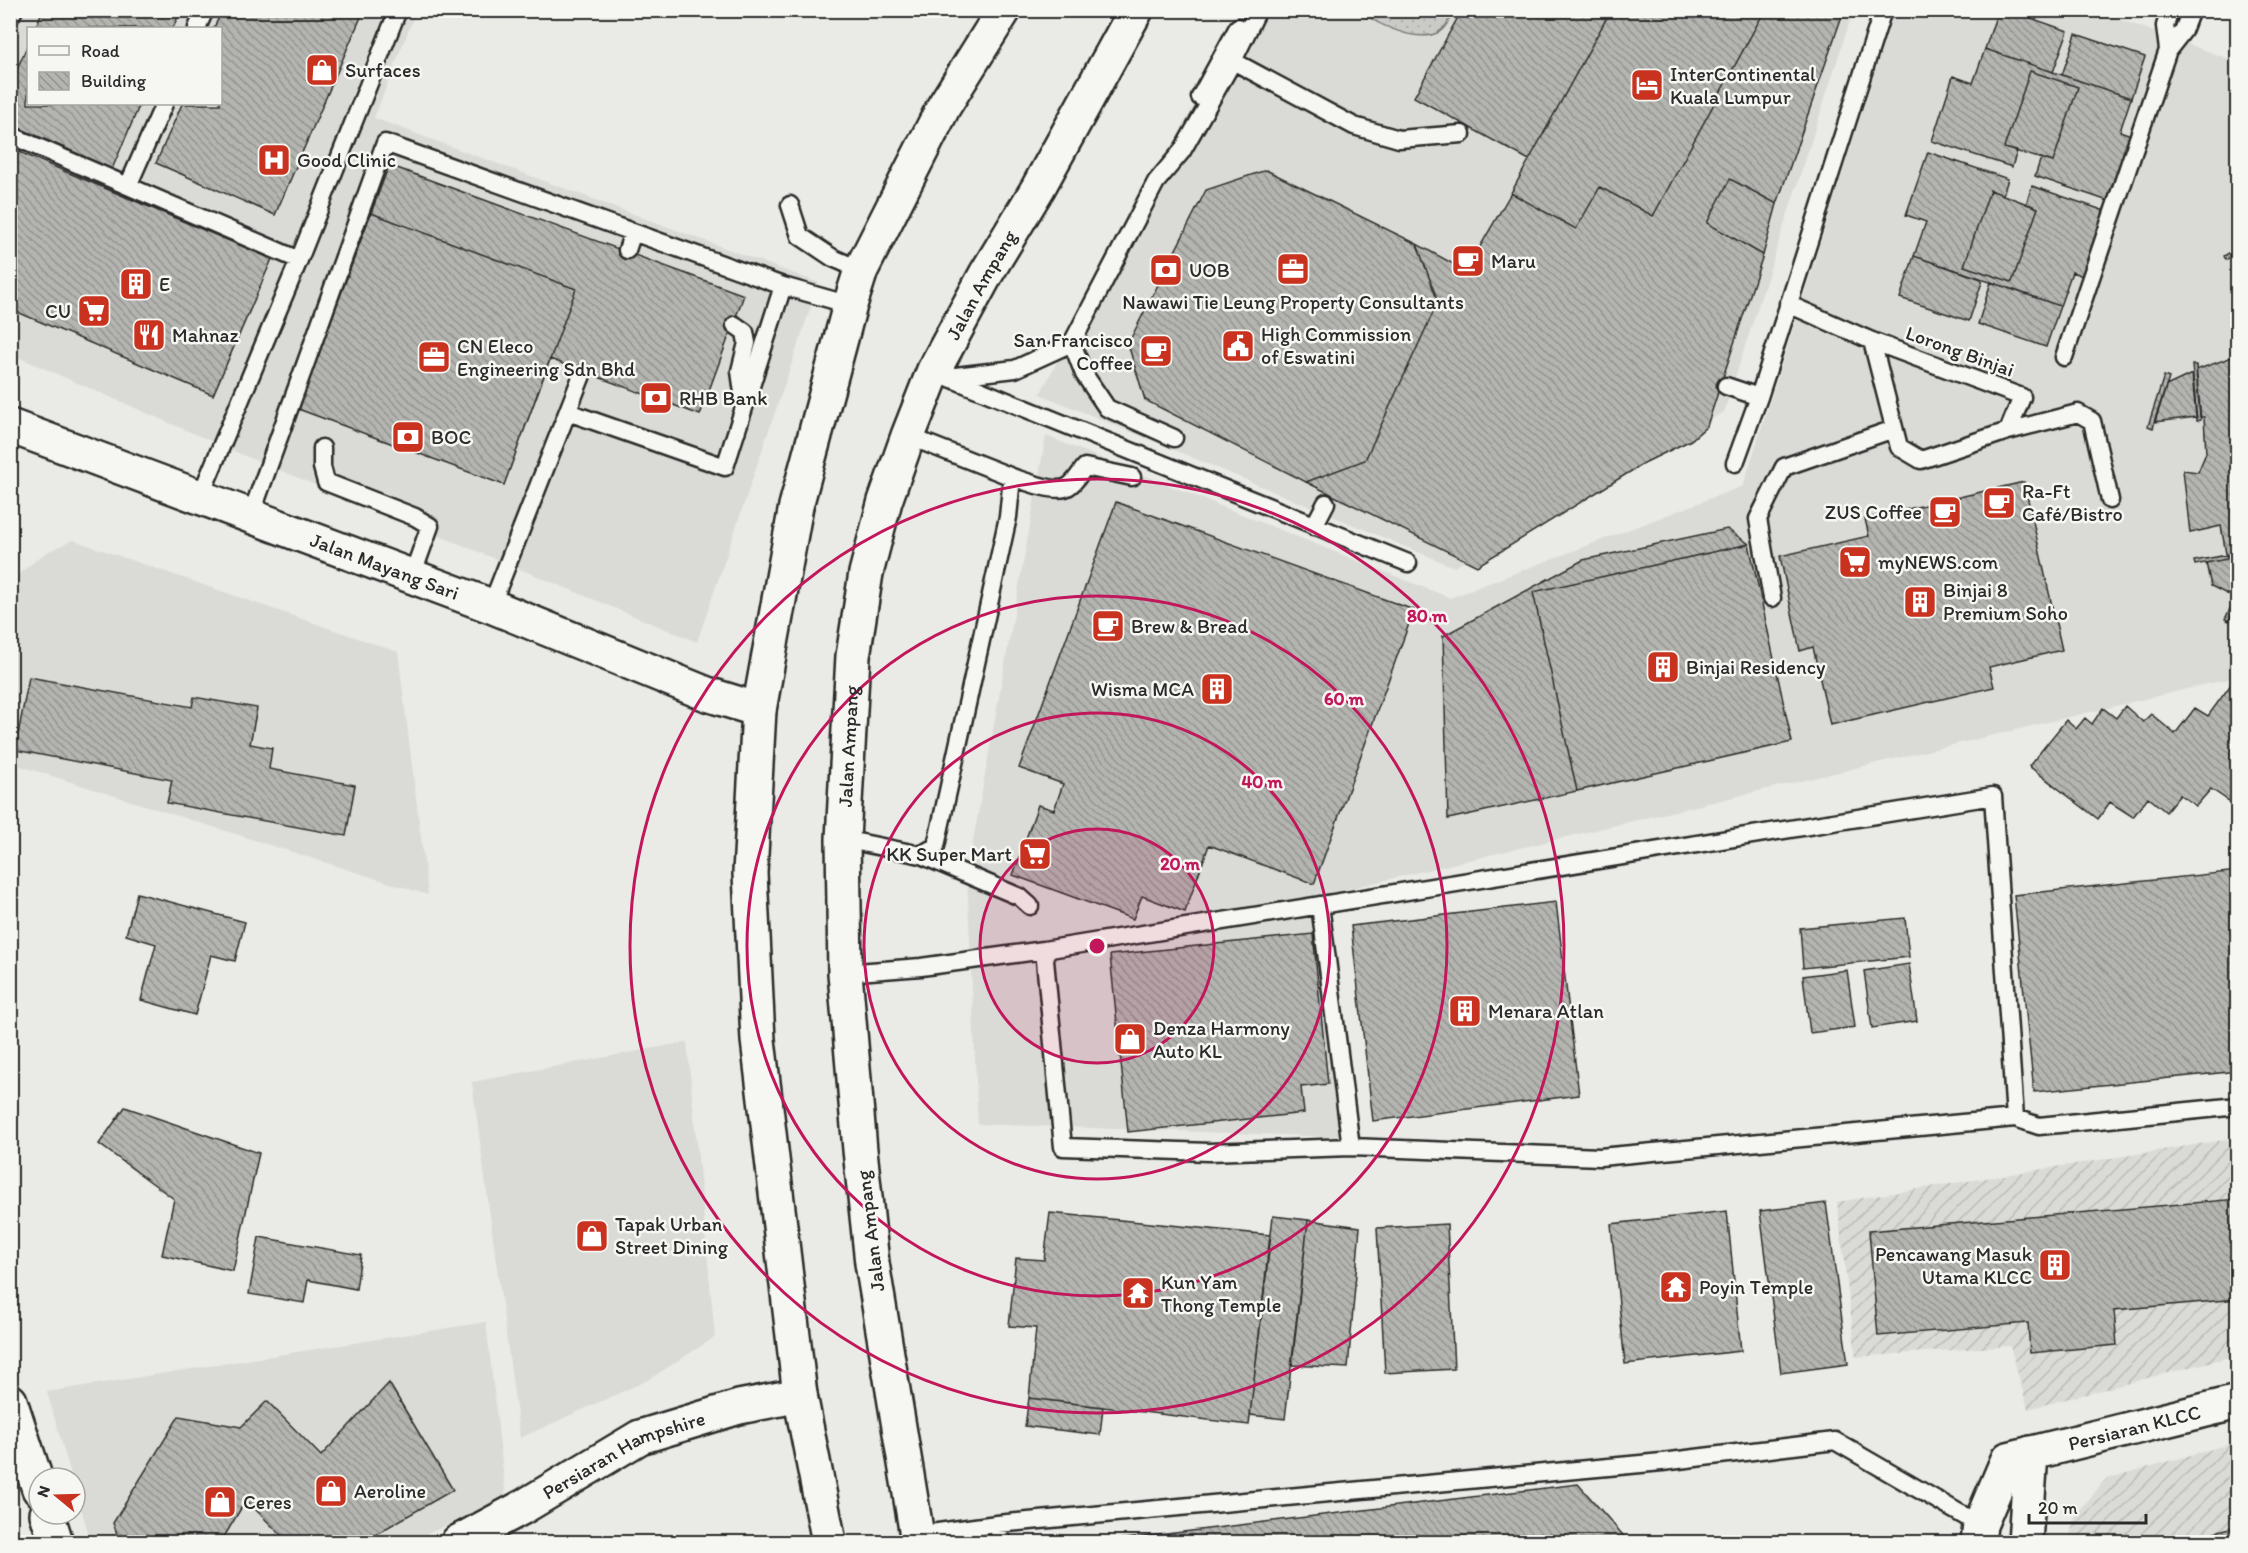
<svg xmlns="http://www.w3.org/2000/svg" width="2248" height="1553" font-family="Itim,sans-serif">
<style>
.built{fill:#dadad6;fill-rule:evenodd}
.industrial{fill:url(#industrial-furrows)}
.grass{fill:url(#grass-dots);stroke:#7a7a79;stroke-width:1.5}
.building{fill:url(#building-back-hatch);stroke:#2b2b2b;stroke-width:1.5}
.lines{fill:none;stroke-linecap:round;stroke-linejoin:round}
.lane-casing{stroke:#2b2b2b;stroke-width:21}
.street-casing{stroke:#2b2b2b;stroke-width:38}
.secondary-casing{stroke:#2b2b2b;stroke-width:38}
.lane{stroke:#f6f6f2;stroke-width:16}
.street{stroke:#f6f6f2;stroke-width:33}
.secondary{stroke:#f6f6f2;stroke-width:33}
.ring{fill:none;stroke:#c2185b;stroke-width:3}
.labels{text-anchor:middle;stroke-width:5;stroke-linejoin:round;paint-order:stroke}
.poi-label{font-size:20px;fill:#2b2b2b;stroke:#f6f6f2;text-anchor:start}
.street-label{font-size:20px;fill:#2b2b2b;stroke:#f6f6f2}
.centre{fill:#c2185b;stroke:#f6f6f2;stroke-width:3}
.ring-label{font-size:18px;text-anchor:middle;font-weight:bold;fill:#c2185b;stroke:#f6f6f2;stroke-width:5;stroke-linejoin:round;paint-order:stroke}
</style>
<defs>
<pattern id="industrial-furrows" width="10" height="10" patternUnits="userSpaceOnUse" patternTransform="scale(1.5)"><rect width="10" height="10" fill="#dadad6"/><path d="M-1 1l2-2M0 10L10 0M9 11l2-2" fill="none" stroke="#bbbbb8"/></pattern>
<pattern id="grass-dots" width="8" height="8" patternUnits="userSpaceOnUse" patternTransform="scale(1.5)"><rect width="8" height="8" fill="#cacac7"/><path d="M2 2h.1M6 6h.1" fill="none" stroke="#aeaeab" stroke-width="1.8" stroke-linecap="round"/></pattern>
<pattern id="building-back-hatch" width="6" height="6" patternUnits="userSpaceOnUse" patternTransform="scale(1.5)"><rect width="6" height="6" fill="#b4b4b1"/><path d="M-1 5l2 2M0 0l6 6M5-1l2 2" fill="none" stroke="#939390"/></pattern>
</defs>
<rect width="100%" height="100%" fill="#eaeae6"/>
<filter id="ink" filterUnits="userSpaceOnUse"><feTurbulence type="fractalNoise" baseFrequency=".0167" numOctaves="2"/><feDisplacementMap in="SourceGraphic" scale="12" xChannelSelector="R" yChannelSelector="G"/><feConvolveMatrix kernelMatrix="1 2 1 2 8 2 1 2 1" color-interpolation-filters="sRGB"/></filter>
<g filter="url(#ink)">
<path class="built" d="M11,11H416L374,118L819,283L697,642L243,455L11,354ZM28,28H220V104H28Z
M1244,11H1853L1724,412L1454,567L1040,394Z
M1894,11H2097L2237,62V677L1310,898L1339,1137L978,1124L967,875L1046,436L1450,598L1743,486Z
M73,540L398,652L428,895L11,763V587L15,577L45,553Z
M687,1042L715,1337L648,1380L520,1438L472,1082Z
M486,1322L506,1499L409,1542H91L75,1488V1478H72L47,1392Z"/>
<path class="industrial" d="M2237,1138V1355L2028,1409L2010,1346L1856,1357L1837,1202Z
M2237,1442V1542H2068L2075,1516L2106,1479Z"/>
<path class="grass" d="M1359,11H1454C1450,18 1446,29 1437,33C1415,43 1377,24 1359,11Z"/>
<path class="building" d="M43,10H181L173,28H35Z
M222,10H364L275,215L156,163L182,104H220V28H214Z
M1462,10H1611L1529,160L1414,97Z
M1611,10H1765L1653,216L1600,187L1576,229L1511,193Z
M1765,10H1844L1777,204L1763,255L1707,426L1691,440L1646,462L1477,566L1306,482L1365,460L1438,302L1417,244L1466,271L1511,193L1576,229L1600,187L1653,216Z
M1998,10H2008L2068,31L2053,72L1985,49Z
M2076,34L2145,57L2131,98L2062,75Z
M28,44V104H140L112,169L10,124V85Z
M1985,49L2131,98L2120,131L2136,137L2114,203L2035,176L2041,158L2053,162L2078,87L2030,71L2004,148L2017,151L2012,167L1932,141L1953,76L1973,83Z
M2030,71L2078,87L2053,162L2004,148Z
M10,148L272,259L213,395L10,309Z
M1928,152L2008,179L2003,195L1990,190L1964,266L2012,282L2038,208L2026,204L2032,186L2111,213L2088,278L2072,272L2060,306L1914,256L1926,222L1906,215Z
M389,165L744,295L700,415L550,359L504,485L298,409Z
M1266,170L1417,244L1438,302L1365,460L1306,482L1145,400L1128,344L1206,190Z
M1730,179L1777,204L1763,255L1707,223Z
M1990,190L2038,208L2012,282L1964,266Z
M371,213L576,289L504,485L298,409Z
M2238,247V252L2226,260L2224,256Z
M1914,256L1983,279L1969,321L1900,298Z
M1991,282L2060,306L2046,347L1978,324Z
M2232,357L2238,362V593L2235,598L2211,586L2206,563L2227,559L2221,526L2190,533L2183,470L2198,472L2206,453L2204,417H2200L2196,370Z
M2192,365H2196L2201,420L2197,421Z
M2192,374L2196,417L2154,422L2166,386Z
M2164,376L2169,378L2153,428L2148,426Z
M2024,482L2062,650L1989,667L1994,687L1830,725L1813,647L1800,651L1780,556L1869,536L1865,519Z
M1116,502L1414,610L1314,884L1209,845L1185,912L1142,896L1133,919L1013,875L1038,805L1054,810L1063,784L1019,768Z
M1727,529L1749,544L1533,592L1577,791L1448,819L1443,636L1583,560Z
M1749,544L1792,742L1577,791L1533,592Z
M2227,555V559L2195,565L2194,561Z
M2238,593V604L2229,621L2225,619Z
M2238,603V614L2231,616Z
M29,677L192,707L194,697L257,708L250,744L272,748L269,769L355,785L346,836L167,803L172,780L15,750Z
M2232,683L2238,688V792L2229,801L2211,789L2196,806L2180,795L2166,812L2148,797L2133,817L2110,802L2098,819L2029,766L2066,720L2076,729L2085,718L2092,724L2103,708L2116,718L2125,706L2143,722L2151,714L2175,734L2195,708L2208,716Z
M2238,871V1071L2034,1092L2014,895Z
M137,893L245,922L235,961L211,955L195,1015L141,1000L156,944L126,935Z
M1556,902L1579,1095L1373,1121L1351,926Z
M1905,918L1909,957L1803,968L1800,928Z
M1313,934L1328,1084L1301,1087L1304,1113L1128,1132L1110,955Z
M1909,964L1917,1021L1872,1028L1864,971Z
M1847,970L1855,1027L1810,1033L1803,976Z
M125,1107L259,1153L233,1271L162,1255L174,1199L99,1144Z
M2238,1199V1299L2114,1310L2117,1345L2030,1353L2028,1323L1878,1336L1869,1231Z
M1826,1203L1848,1364L1781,1373L1760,1211Z
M1727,1211L1741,1351L1625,1364L1611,1224Z
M1050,1213L1270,1235L1249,1425L1029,1398L1036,1328L1009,1326L1016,1258L1044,1260Z
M1273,1216L1308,1220L1285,1419L1250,1415Z
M1308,1220L1360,1227L1348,1368L1292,1365Z
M1447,1224L1454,1369L1385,1373L1377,1228Z
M259,1237L361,1255L356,1289L308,1280L304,1303L249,1294Z
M389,1383L453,1490L362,1542H288L246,1500L221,1542H120L113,1523L179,1416L241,1427L267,1401L321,1456Z
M1029,1398L1103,1407L1100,1435L1025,1426Z
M1578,1484L1629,1542H1101Z
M2238,1526V1542H2176Z"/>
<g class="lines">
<g class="lane-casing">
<path id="lane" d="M10,17L14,10
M197,28L205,10
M2168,50L2165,26L2170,10
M1233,61L1354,126L1399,139L1462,134
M1200,97L1238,27
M10,135L299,260
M128,186L164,104
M790,205L800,236L833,258L861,270
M627,250L633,232
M1788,304L1872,341L2022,397L2008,431L1921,460L1899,447L1872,341
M735,325L745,332L747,343L740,371L744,400
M1072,343L1084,374L1107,408L1174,438
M2064,357L2168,50L2183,31L2191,10
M947,377L1015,369L1072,343L1156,182L1182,151L1233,61L1258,10
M950,378L1408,563
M1726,386L1759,397
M568,412L725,467L783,286L850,305
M2008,431L2078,413L2092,421L2110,500
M322,448V467L326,482L415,517L430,526L412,576
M1735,463L1759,397L1883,10
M1012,477C1024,481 1053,492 1065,488C1074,485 1079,474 1085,467L1132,477
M200,497L299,260L398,10
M251,515L385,143L783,286
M1314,526L1326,503
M1772,598L1758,519L1784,467L1894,429
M491,606L582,375
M843,839L921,855L936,846L1008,517L1012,477L908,436
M921,855L1020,897L1030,906
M1320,905L1351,1147
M1044,950L1063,1147L1209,1152L1351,1147L1600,1157L2015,1118L2039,1126L2238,1106
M845,973L921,967L1044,950L1993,796L2015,1118
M997,1524L1002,1542
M916,1535L997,1524L1662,1462L1835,1441L1980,1525"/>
</g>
<g class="street-casing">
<g id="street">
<path id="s1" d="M10,426L491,606L707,694L759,710"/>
<path d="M10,1401L39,1489"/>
<path d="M47,1514L56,1542"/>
<path id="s2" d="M458,1542L523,1507L640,1437L739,1407L800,1395"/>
<path id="s3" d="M1978,1542L1980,1525L2008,1459L2238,1402"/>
<path d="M2025,1542L2031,1453"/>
</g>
</g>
<g class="secondary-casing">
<g id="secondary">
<path d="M829,1542L800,1395L758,1040L750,873L759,710L796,506L850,305L861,270L944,106L1004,10"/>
<path id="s4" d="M918,1542L872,1263L860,1150L845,973L843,839L853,656L866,573L885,501L908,436L934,370L986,274L1038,188L1136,10"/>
</g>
</g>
<use href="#lane" class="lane"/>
<use href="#street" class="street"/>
<use href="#secondary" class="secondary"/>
</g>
</g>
<circle cx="1097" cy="946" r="117" fill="#c2185b" fill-opacity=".12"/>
<g class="ring">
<circle cx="1097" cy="946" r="117"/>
<circle cx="1097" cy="946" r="233"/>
<circle cx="1097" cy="946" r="350"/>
<circle cx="1097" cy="946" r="467"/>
</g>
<defs>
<g id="shop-square" transform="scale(1.725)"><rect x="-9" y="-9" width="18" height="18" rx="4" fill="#c8321e" stroke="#f6f6f2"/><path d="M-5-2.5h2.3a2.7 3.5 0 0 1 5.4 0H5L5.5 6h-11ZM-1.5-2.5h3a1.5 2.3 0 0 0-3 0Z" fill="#fff"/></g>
<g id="hotel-square" transform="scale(1.725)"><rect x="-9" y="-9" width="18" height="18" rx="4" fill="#c8321e" stroke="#f6f6f2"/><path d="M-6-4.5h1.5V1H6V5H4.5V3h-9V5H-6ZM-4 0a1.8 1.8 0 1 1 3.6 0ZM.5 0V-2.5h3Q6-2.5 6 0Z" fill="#fff"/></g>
<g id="hospital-square" transform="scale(1.725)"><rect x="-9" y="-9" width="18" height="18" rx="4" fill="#c8321e" stroke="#f6f6f2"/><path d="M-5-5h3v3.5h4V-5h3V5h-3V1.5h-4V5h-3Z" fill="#fff"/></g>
<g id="cafe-square" transform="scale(1.725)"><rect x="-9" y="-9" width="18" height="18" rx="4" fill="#c8321e" stroke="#f6f6f2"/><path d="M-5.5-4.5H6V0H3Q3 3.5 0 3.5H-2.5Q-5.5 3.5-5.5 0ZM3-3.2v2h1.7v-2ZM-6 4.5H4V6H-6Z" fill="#fff"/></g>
<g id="office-square" transform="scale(1.725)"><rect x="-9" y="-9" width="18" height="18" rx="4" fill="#c8321e" stroke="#f6f6f2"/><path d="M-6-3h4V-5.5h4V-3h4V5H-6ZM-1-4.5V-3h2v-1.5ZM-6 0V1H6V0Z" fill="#fff"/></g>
<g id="bank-square" transform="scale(1.725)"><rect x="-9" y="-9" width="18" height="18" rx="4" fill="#c8321e" stroke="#f6f6f2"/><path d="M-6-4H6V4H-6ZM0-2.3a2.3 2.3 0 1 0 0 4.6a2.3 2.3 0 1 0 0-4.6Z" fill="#fff"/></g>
<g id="building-square" transform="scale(1.725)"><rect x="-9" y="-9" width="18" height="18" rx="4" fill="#c8321e" stroke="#f6f6f2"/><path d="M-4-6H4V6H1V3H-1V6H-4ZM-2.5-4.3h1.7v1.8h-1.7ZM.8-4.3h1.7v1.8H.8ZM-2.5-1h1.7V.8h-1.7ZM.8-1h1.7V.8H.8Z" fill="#fff"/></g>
<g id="supermarket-square" transform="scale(1.725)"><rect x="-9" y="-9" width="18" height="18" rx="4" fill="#c8321e" stroke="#f6f6f2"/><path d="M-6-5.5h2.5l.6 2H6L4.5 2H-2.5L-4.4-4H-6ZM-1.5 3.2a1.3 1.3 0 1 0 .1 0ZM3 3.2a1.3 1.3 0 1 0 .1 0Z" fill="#fff"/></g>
<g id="restaurant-square" transform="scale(1.725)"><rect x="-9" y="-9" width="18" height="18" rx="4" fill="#c8321e" stroke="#f6f6f2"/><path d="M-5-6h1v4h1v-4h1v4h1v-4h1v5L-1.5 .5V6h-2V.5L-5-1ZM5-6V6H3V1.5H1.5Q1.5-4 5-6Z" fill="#fff"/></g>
<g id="civic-square" transform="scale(1.725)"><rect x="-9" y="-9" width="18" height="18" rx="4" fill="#c8321e" stroke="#f6f6f2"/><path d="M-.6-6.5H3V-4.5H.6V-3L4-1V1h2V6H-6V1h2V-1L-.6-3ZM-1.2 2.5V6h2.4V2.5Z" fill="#fff"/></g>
<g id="temple-square" transform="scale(1.725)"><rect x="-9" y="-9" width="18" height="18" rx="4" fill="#c8321e" stroke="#f6f6f2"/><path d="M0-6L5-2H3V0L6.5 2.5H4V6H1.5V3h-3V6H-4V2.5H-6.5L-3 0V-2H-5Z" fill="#fff"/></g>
</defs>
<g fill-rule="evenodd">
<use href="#shop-square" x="322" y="70"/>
<use href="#hotel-square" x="1647" y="85"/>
<use href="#hospital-square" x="274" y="160"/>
<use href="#cafe-square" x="1468" y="261"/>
<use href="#office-square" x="1293" y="269"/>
<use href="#bank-square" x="1166" y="270"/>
<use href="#building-square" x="136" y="284"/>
<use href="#supermarket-square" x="94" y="311"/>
<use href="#restaurant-square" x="149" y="335"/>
<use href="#civic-square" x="1238" y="346"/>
<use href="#cafe-square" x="1156" y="351"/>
<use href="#office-square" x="434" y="357"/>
<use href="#bank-square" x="656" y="398"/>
<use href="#bank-square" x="408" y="437"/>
<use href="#cafe-square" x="1999" y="503"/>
<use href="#cafe-square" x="1945" y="512"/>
<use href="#supermarket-square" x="1855" y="562"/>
<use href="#building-square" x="1920" y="602"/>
<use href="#cafe-square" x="1108" y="626"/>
<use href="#building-square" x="1663" y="667"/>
<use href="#building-square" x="1217" y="689"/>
<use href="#supermarket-square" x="1035" y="854"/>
<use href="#building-square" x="1465" y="1011"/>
<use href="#shop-square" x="1130" y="1039"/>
<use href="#shop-square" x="592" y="1236"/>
<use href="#building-square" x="2055" y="1265"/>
<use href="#temple-square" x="1676" y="1287"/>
<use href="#temple-square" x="1138" y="1293"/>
<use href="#shop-square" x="331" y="1491"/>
<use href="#shop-square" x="220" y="1502"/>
</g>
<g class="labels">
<g class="poi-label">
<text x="345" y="77">Surfaces</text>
<text x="1670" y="81">InterContinental<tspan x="1670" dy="23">Kuala Lumpur</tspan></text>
<text x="297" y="167">Good Clinic</text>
<text x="1491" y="268">Maru</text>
<text x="1189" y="277">UOB</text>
<text x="159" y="291">E</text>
<text x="1293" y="309" text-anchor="middle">Nawawi Tie Leung Property Consultants</text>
<text x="71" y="318" text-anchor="end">CU</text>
<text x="1261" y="341">High Commission<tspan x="1261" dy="23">of Eswatini</tspan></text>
<text x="172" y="342">Mahnaz</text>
<text x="1133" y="347" text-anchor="end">San Francisco<tspan x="1133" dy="23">Coffee</tspan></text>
<text x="457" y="353">CN Eleco<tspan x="457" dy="23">Engineering Sdn Bhd</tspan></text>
<text x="679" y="405">RHB Bank</text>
<text x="431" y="444">BOC</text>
<text x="2022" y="498">Ra-Ft<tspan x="2022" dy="23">Café/Bistro</tspan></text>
<text x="1922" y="519" text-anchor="end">ZUS Coffee</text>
<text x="1878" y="569">myNEWS.com</text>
<text x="1943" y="597">Binjai 8<tspan x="1943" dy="23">Premium Soho</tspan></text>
<text x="1131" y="633">Brew &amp; Bread</text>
<text x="1686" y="674">Binjai Residency</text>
<text x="1194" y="696" text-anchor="end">Wisma MCA</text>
<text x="1012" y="861" text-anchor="end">KK Super Mart</text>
<text x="1488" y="1018">Menara Atlan</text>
<text x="1153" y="1035">Denza Harmony<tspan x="1153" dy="23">Auto KL</tspan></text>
<text x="615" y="1231">Tapak Urban<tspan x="615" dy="23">Street Dining</tspan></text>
<text x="2032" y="1261" text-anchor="end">Pencawang Masuk<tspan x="2032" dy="23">Utama KLCC</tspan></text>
<text x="1161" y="1289">Kun Yam<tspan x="1161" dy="23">Thong Temple</tspan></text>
<text x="1699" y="1294">Poyin Temple</text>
<text x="354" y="1498">Aeroline</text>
<text x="243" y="1509">Ceres</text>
</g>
<g class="street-label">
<text dy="7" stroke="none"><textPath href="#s4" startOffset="1287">Jalan Ampang</textPath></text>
<text transform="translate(1960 351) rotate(20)" y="7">Lorong Binjai</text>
<text dy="7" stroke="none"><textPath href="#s1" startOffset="400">Jalan Mayang Sari</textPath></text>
<text dy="7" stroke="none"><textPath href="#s4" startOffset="801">Jalan Ampang</textPath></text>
<text transform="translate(870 1231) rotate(-97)" y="7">Jalan Ampang</text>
<text dy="7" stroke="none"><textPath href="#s3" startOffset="219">Persiaran KLCC</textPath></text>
<text dy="7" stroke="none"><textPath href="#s2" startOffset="188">Persiaran Hampshire</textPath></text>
</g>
</g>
<circle cx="1097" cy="946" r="9" class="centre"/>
<g class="ring-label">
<text x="1427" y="622">80 m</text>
<text x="1344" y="705">60 m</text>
<text x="1262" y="788">40 m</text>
<text x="1180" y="870">20 m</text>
</g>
<rect width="2248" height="1553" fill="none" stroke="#f6f6f2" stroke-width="36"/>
<rect x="18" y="18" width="2212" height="1517" fill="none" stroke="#2b2b2b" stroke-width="2" filter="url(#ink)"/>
<rect x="27" y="27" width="195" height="78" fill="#f6f6f2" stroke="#a5a5a2" stroke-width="1.5"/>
<rect x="39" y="46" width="30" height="9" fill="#f6f6f2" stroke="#a5a5a2" stroke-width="1.5"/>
<text x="81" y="57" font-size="18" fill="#2b2b2b">Road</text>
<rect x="39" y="72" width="30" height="18" fill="url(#building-back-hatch)" stroke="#a5a5a2" stroke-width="1.5"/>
<text x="81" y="87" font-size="18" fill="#2b2b2b">Building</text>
<g transform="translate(57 1496) rotate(289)"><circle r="28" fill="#f6f6f2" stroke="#a5a5a2" stroke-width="1.5"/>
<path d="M0-4.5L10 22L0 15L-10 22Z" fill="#c8321e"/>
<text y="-9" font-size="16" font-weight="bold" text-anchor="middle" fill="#2b2b2b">N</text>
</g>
<path d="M2029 1514v9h117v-9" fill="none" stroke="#2b2b2b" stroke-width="3"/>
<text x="2038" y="1514" font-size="18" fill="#2b2b2b" stroke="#f6f6f2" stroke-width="4.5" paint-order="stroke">20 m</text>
</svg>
